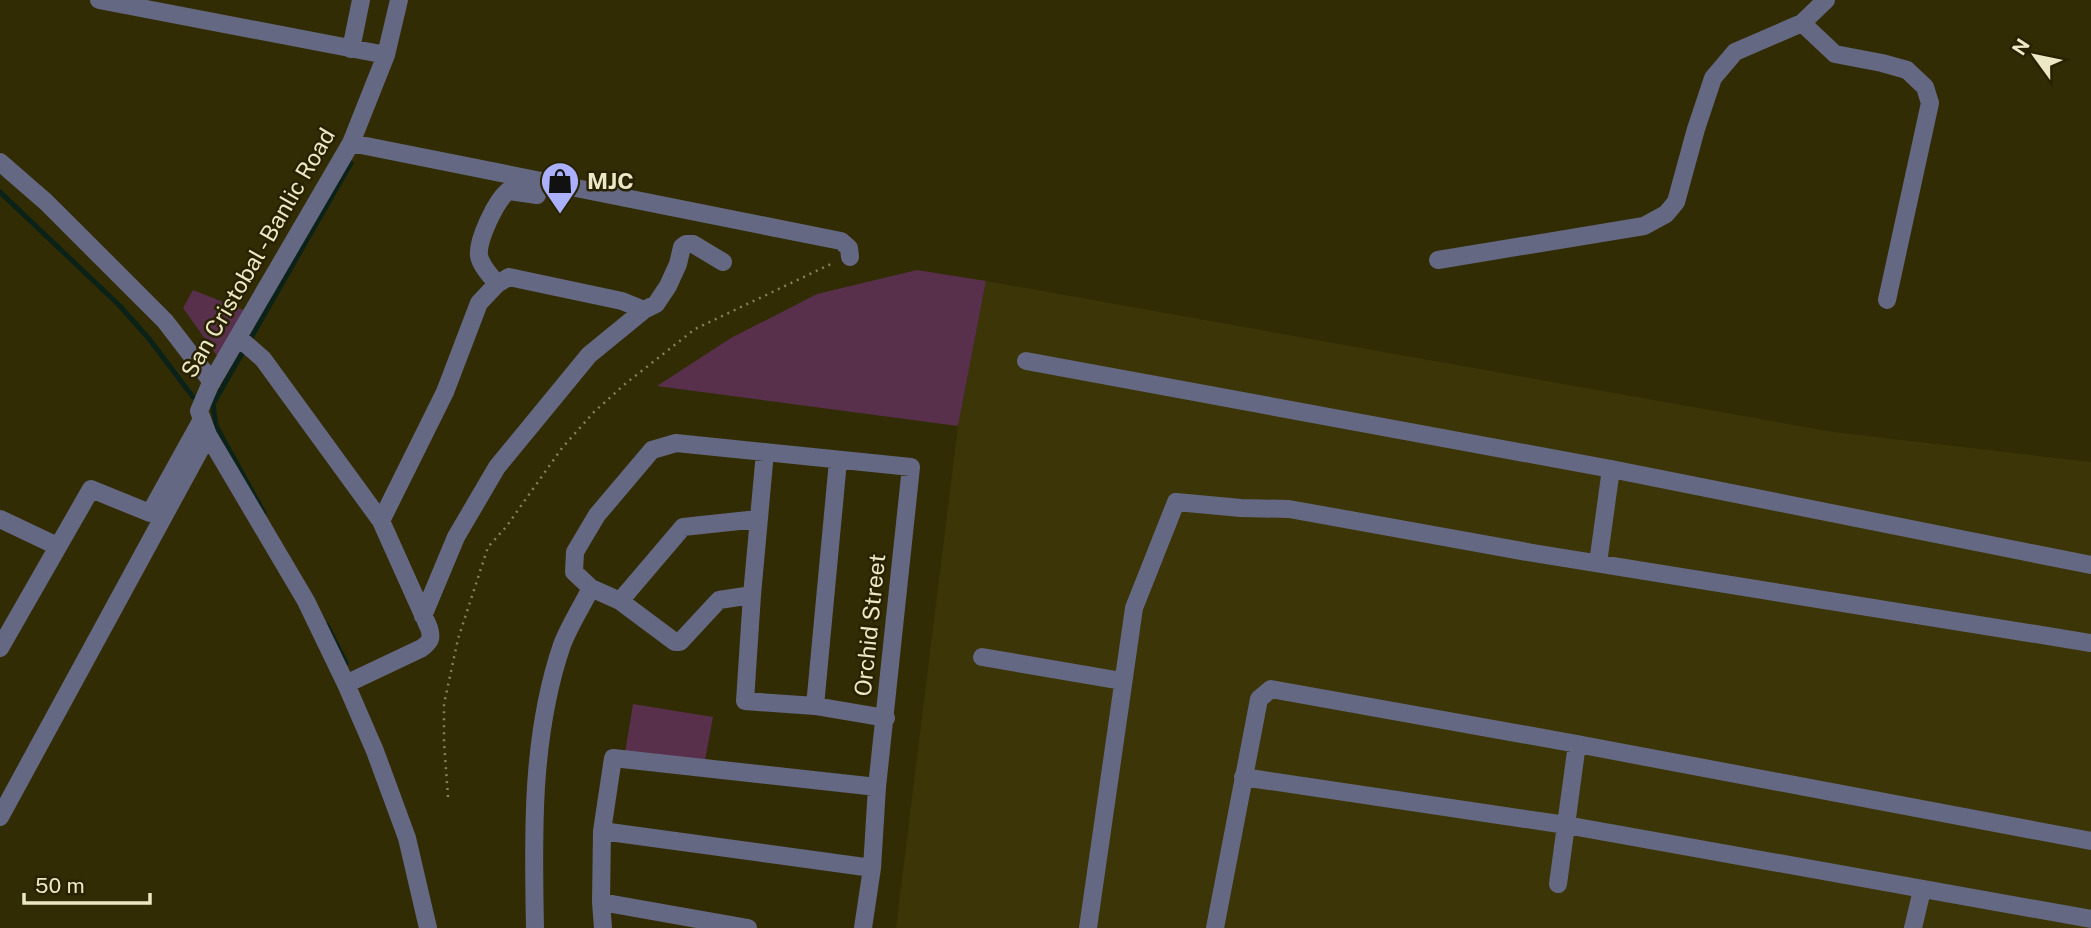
<svg xmlns="http://www.w3.org/2000/svg" width="2091" height="928" font-family="'Public Sans',sans-serif">
<style>
.built{fill:#3b3507}
.green{fill:#58304b}
.lines{fill:none;stroke-linecap:round;stroke-linejoin:round}
.stream{stroke:#0a2217;stroke-width:5}
.path{stroke:#86805b;stroke-width:2.5;stroke-dasharray:2 5;stroke-linecap:butt}
.minor{stroke:#656882;stroke-width:18}
.labels{text-anchor:middle;stroke-width:5;stroke-linejoin:round;paint-order:stroke}
.poi-label{font-size:23px;font-weight:bold;fill:#ece7c4;stroke:#282200;text-anchor:start}
.street-label{font-size:23px;fill:#ece7c4;stroke:#282200}
</style>
<rect width="100%" height="100%" fill="#322c05"/>
<path class="built" d="M986,281L1833,432L2091,462V928H896L958,426Z"/>
<path class="green" d="M917,270L986,281L958,426L657,386L731,338L817,294Z
M193,290L246,311L218,357L183,308Z
M633,704L713,717L704,766L625,753Z"/>
<g class="lines">
<path class="stream" d="M0,192L120,306L150,340L193,397
M264,513L216,426L213,404L351,163
M327,625L346,663"/>
<path class="path" d="M448,797L444,742V704L458,639L488,547L506,527L562,448L594,412L625,384L695,329L833,263"/>
<path class="minor" d="M99,0L386,55
M399,0L386,55L351,143L210,385L199,411L208,435L306,601L346,684L375,751L407,838L428,928
M1802,23L1835,54L1882,63L1907,70L1925,87L1930,103L1887,300
M351,49L361,0
M351,143L841,241L849,248L850,257
M0,162L46,202L165,321L212,382
M1438,260L1644,226L1666,214L1676,202L1696,129L1713,78L1735,52L1802,23L1826,0
M497,284C491,276 481,266 479,256C477,240 496,201 508,191L537,195
M239,338L263,359L381,521L429,628C432,638 431,641 422,648L346,684
M1026,361L1611,469
M765,452L752,595L745,701L815,706L886,718
M0,519L57,546
M381,521L445,392L479,303L497,284L509,277L622,301L644,310
M1598,563L1611,469L2091,565
M752,595L719,600L680,642H675L620,601L591,588L574,572L575,552L597,515L652,450L676,443L911,467L877,787L872,868L863,928
M620,601L683,527L758,519
M423,616L456,537L497,467L589,355L644,310L656,304L668,286L678,264L682,247L686,244H693L723,262
M0,648L91,489L150,513L201,421
M982,657L1122,681
M815,706L838,461
M1243,777L1566,825L2091,919
M0,817L208,435
M602,831L872,868
M1558,884L1577,744
M601,902L748,928
M535,928C533,834 531,735 562,645C569,626 582,606 591,588
M603,928L601,902L602,831L613,758L877,787
M1088,928L1134,608L1176,502L1241,508L1289,509L1533,553L2091,643
M1215,928L1259,699L1271,689L1577,744L2091,841
M1913,928L1922,890"/>
</g>
<defs>
<g id="shop-pin" transform="scale(2.0125)"><path d="M0 17L-7.5 6A9.5 9.5 0 1 1 7.5 6Z" fill="#aab0fb" stroke="#282200"/><path d="M-5-2.5h2.3a2.7 3.5 0 0 1 5.4 0H5L5.5 6h-11ZM-1.5-2.5h3a1.5 2.3 0 0 0-3 0Z" fill="#111"/></g>
</defs>
<g fill-rule="evenodd">
<use href="#shop-pin" x="560" y="181"/>
</g>
<g class="labels">
<g class="poi-label">
<text x="587" y="189">MJC</text>
</g>
<g class="street-label">
<text transform="translate(258 253) rotate(-60)" y="8">San Cristobal - Banlic Road</text>
<text transform="translate(870 625) rotate(-84)" y="8">Orchid Street</text>
</g>
</g>
<g transform="translate(2035 56) rotate(303)" stroke="#282200" stroke-width="5" paint-order="stroke">
<path d="M0-5L12 26L0 18L-12 26Z" fill="#ece7c4"/>
<text y="-10" font-size="19" font-weight="bold" text-anchor="middle" fill="#ece7c4">N</text>
</g>
<path d="M24 893v10h126v-10" fill="none" stroke="#ece7c4" stroke-width="3.5"/>
<text x="35" y="893" font-size="21" fill="#ece7c4" stroke="#282200" stroke-width="5" paint-order="stroke">50 m</text>
</svg>
